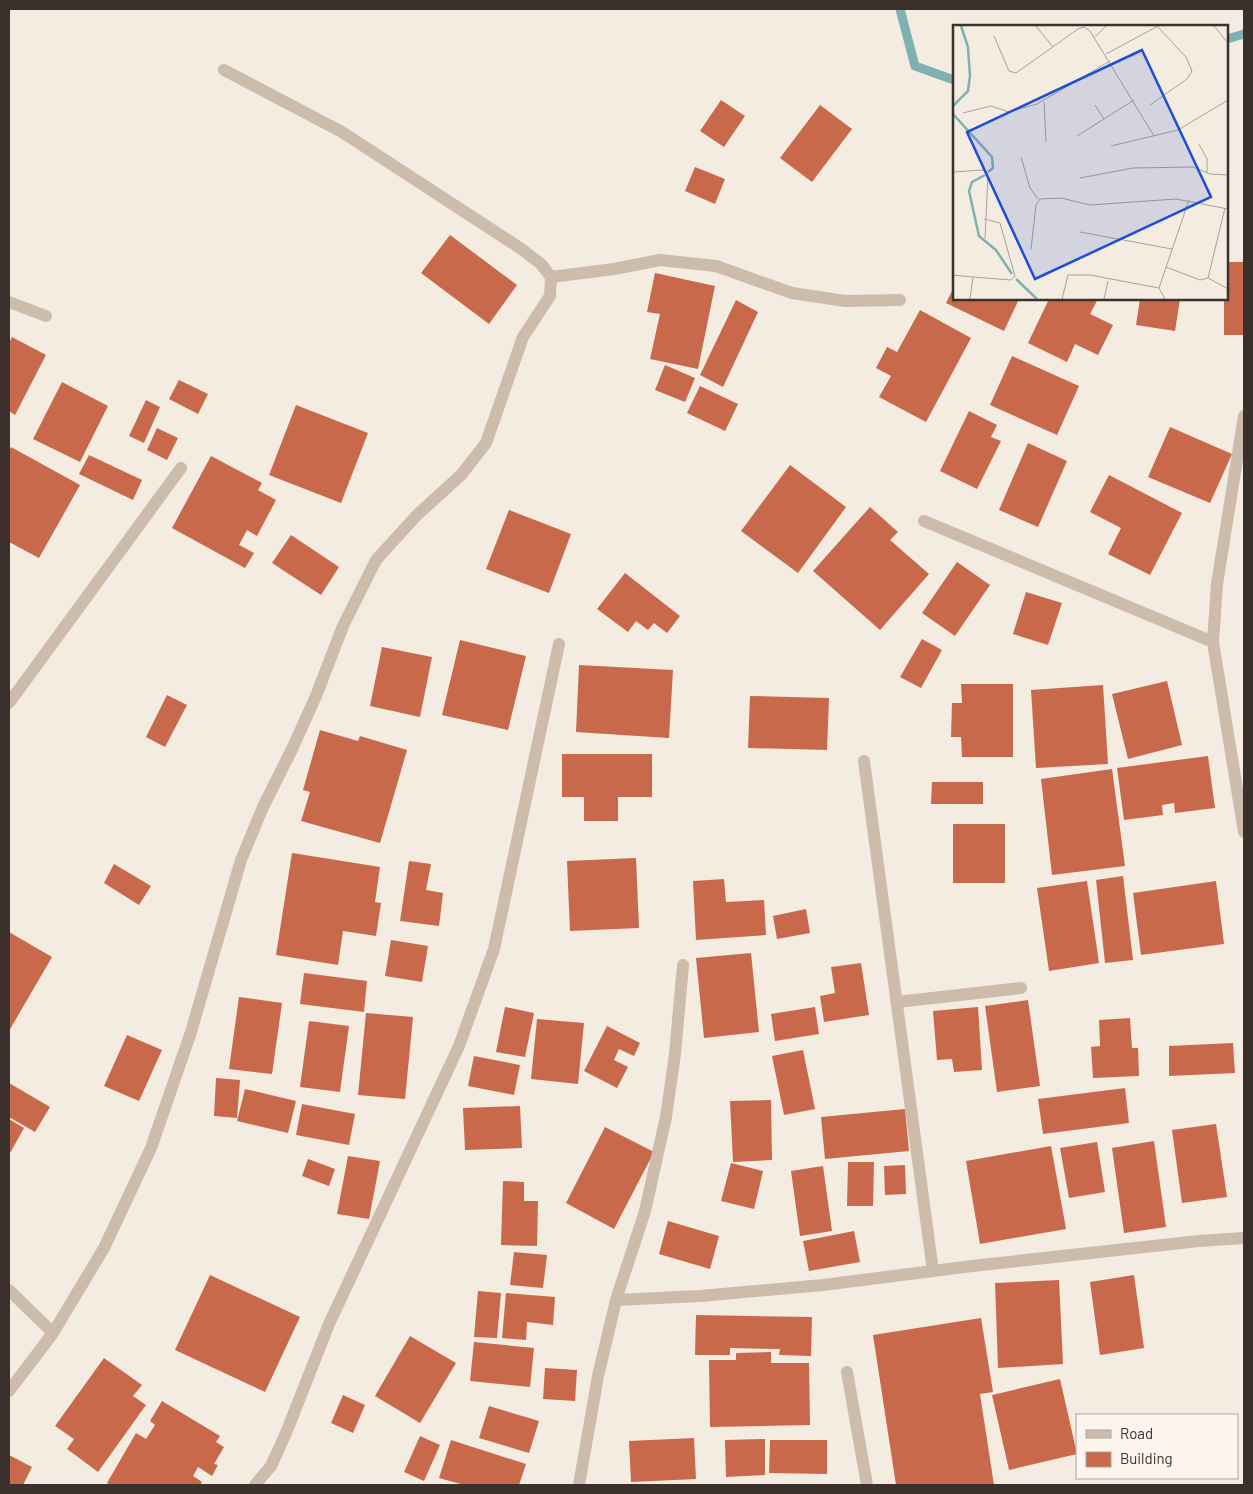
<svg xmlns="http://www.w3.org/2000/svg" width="1253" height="1494" font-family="Barlow,sans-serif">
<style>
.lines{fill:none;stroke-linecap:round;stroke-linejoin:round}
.stream{stroke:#7fb0b2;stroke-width:9}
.building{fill:#c8694b}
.lane{stroke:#cdbbac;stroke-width:12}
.street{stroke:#cdbbac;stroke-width:12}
.inset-river{fill:none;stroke:#7fb0b2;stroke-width:2.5}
.inset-road{fill:none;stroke:#aaa098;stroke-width:1}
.view{fill:#1d4ed8;fill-opacity:0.15;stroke:#1d4ed8;stroke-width:2.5}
.inset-edge{fill:none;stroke:#3b302b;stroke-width:2.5}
</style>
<rect width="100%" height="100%" fill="#f4ebe1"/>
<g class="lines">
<path class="stream" d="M900,9L915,66L954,80
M1227,39L1244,34"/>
</g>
<path class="building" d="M721,100L745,116L724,147L700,131Z
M820,105L852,129L812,182L780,158Z
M695,167L725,179L715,204L685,191Z
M450,235L517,285L489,324L421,273Z
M1227,262H1243V335H1224V299H1227Z
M655,273L715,286L698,369L650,359L660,314L647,312Z
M954,287V299H1019L1004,331L946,303Z
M1049,299H1098L1090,314L1113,325L1098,355L1075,344L1067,362L1028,343Z
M1140,299H1180L1175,331L1136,325Z
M736,300L758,312L723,387L700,375Z
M920,310L971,338L926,422L879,397L891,376L876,368L887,347L897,352Z
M12,337L46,355L15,415L9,411V343Z
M1012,356L1079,386L1057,435L990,405Z
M665,365L695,378L685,402L655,390Z
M179,380L208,394L198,414L169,399Z
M62,382L108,406L80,462L33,439Z
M700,386L738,404L725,431L687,413Z
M146,400L160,407L144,443L129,436Z
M296,405L368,433L341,503L269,475Z
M969,411L997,425L991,437L1001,441L977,489L940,471Z
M1170,427L1232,454L1210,503L1148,477Z
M157,428L178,438L167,460L147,450Z
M1028,443L1067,461L1038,527L999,510Z
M11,447L80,485L39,558L9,542V451Z
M89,455L142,480L133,500L79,474Z
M211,456L262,483L258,490L276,500L257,536L247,530L239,545L254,553L245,568L172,528Z
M790,465L846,507L798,573L741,531Z
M1109,475L1182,513L1150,575L1108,554L1121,528L1090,512Z
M870,507L898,532L890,540L929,574L880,630L813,571Z
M509,510L571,534L549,593L486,569Z
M291,535L339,567L321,595L272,563Z
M957,562L990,585L955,636L922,613Z
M625,573L680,616L667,633L654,623L648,630L636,621L628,632L597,609Z
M1026,592L1062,603L1048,645L1013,634Z
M922,639L942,650L921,688L900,677Z
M460,640L526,656L508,730L442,715Z
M382,647L432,657L420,717L370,706Z
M579,665L673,670L669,738L576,732Z
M1167,681L1182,745L1128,759L1112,694Z
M961,684H1013V757H962L961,737H951L952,703H962Z
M1103,685L1108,764L1036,768L1031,690Z
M167,695L187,705L165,747L146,737Z
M750,696L829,698L827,750L748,748Z
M320,730L358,741L360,736L407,750L380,843L301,821L310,792L303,790Z
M562,754H652V797H618V821H584V797H562Z
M1208,756L1215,808L1175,813L1174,803L1162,805L1163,815L1124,820L1117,768Z
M1112,769L1125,866L1052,875L1041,779Z
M932,782H983V804H931Z
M953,824H1005V883H953Z
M292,853L380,867L375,902L381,903L376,936L343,931L338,965L276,955Z
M636,858L639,928L570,931L567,861Z
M409,861L431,864L426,890L443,893L439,926L400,921Z
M114,864L151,886L139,905L104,883Z
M1123,876L1133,960L1105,963L1096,880Z
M724,879L726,902L764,900L766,935L696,940L693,881Z
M1087,881L1099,963L1049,971L1037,888Z
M1216,881L1224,944L1141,955L1133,893Z
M806,909L810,933L777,939L773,916Z
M9,932L52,957L9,1031Z
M391,940L428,946L422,982L385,976Z
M751,953L759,1032L704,1038L696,958Z
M861,963L869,1015L824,1022L820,996L835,993L831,967Z
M304,973L367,981L364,1012L300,1004Z
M239,997L282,1003L272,1074L229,1069Z
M1028,1000L1040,1086L997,1092L985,1006Z
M505,1007L534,1013L525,1057L496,1052Z
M815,1007L819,1034L775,1041L771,1014Z
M978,1007L982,1070L954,1072L952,1059L937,1060L933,1011Z
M366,1013L413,1017L405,1099L358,1095Z
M1130,1018L1132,1048H1138L1139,1076L1093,1078L1091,1047L1100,1046L1099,1020Z
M537,1019L584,1023L578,1084L531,1079Z
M309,1021L349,1026L340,1092L300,1087Z
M607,1026L640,1043L634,1056L619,1049L614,1060L628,1067L617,1088L584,1071Z
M127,1035L162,1050L139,1101L104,1086Z
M1233,1043L1235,1073L1169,1076V1046Z
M803,1050L815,1109L784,1115L772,1056Z
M474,1056L520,1065L514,1095L468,1086Z
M216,1078L240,1080L237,1118L214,1116Z
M9,1083L50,1107L35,1132L9,1117Z
M1125,1088L1129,1123L1043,1134L1038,1099Z
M245,1089L296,1101L288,1133L237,1121Z
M771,1100L772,1160L733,1162L730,1101Z
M302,1104L355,1114L349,1145L296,1135Z
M520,1106L522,1148L465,1150L463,1108Z
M905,1109L909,1151L825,1159L821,1117Z
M9,1119L24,1128L9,1155Z
M1216,1124L1227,1197L1182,1203L1172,1130Z
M605,1127L654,1152L614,1229L566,1203Z
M1154,1141L1166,1227L1124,1233L1112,1148Z
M1097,1142L1105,1192L1069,1198L1060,1148Z
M1051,1146L1066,1229L980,1244L966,1161Z
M348,1156L380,1161L369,1219L337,1214Z
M308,1159L335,1169L329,1186L302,1176Z
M848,1162H874L873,1206H847Z
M731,1163L763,1171L754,1209L721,1201Z
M905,1165L906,1194L885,1195L884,1166Z
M823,1166L832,1231L800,1236L791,1171Z
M503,1181L524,1182V1201H538L537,1246L501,1245Z
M668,1221L719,1236L710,1269L659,1254Z
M854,1231L860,1262L809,1271L803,1241Z
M514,1252L547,1255L543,1288L510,1285Z
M210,1275L300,1317L265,1392L175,1350Z
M1134,1275L1144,1348L1100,1355L1090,1282Z
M1059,1280L1063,1364L998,1368L995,1283Z
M478,1291L501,1293L497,1338L474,1337Z
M506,1293L555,1297L553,1325L527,1322L526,1340L502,1338Z
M696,1315L812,1317L811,1356L779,1355L780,1349L730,1348V1355H695Z
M981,1318L993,1392L980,1394L994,1485H896L873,1335Z
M410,1336L456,1363L420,1423L375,1396Z
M474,1342L534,1348L530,1387L470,1381Z
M771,1352V1363H809L810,1425L710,1427L709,1360H736V1353Z
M104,1358L142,1385L133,1396L146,1405L98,1472L67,1449L74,1439L55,1426Z
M545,1368L577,1370L575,1401L543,1399Z
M1060,1379L1077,1454L1009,1470L992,1395Z
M343,1395L365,1405L353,1433L331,1423Z
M162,1401L220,1436L216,1442L224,1447L214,1464L218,1465L212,1476L198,1467L193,1476L202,1482L200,1485H111L107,1483L136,1433L146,1439L155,1425L150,1421Z
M489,1406L539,1421L529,1453L479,1438Z
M420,1436L440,1445L424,1481L404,1472Z
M694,1438L696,1479L631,1482L629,1441Z
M765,1439V1475L726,1477L725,1440Z
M451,1440L526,1464L519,1485H464L439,1478Z
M770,1440H827V1474L769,1473Z
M9,1455L32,1467L23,1485H9Z"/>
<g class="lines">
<path class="lane" d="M9,302L46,316"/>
<path class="street" d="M551,277L614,269L660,260L716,266L792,293L845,301L900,300
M1244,416L1217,584L1213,642L1244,832
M924,521L1213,642
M9,703L181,468
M864,761L933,1271
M897,1002L1021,988
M9,1290L53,1333
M616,1300L700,1296L823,1285L972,1266L1199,1241L1244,1238
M847,1372L867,1485
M9,1391L53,1333L104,1248L151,1148L191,1032L241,860L263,807L293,747L316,696L343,626L376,560L417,515L461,475L486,443L523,337L550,296L551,277L541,264L520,248L342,132L224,70
M255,1485L271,1466L286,1433L329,1324L459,1046L494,949L559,644
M579,1485L598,1376L616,1300L645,1211L666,1117L675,1054L683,965"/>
</g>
<g transform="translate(953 25)">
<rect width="275" height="275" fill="#f4ebe1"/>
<path class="inset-river" d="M0,81L15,66L17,51L15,22L8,1M0,89L39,132L40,143L35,147M32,150L19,157L16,166L26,211L43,225L59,249M63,254L84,274"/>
<path class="inset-road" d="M83,1L100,22M261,1L275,18M41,11L56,46L63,48L125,4L131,2L137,6L201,111M142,12L153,1M153,29L205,1M91,77L93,117M142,80L151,94M197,80L234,54L239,46L233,32L204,1M10,88L38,81L56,87L84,79L157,36M124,111L181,75M246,119L254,134V148M158,121L225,105L275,75M68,132L77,163L85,174M0,147L30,145L35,150L32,213M127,153L180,143L240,142L257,149L275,150M127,207L219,224M78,224L83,180L87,174L108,173L137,180L223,174L275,184M213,242L247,255L255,253L272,183M0,250L20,252M255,253L275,264M17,274L20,252L58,255L62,251L47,198L31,194M109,274L115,250H137L206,263M151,274L155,256M212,274L206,263L236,175"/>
<path class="view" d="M189,25L258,172L82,254L14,107Z"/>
<rect width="275" height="275" class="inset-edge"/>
</g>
<rect width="1253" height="1494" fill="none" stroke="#3b302b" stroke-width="20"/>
<rect x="1076" y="1414" width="162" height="65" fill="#fbf5ee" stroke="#aea6a0"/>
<rect x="1086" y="1430" width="25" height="8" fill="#cdbbac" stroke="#aea6a0"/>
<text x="1120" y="1439" font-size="15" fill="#3b302b">Road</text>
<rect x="1086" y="1452" width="25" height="15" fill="#c8694b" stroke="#aea6a0"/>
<text x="1120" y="1464" font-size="15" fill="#3b302b">Building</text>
</svg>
